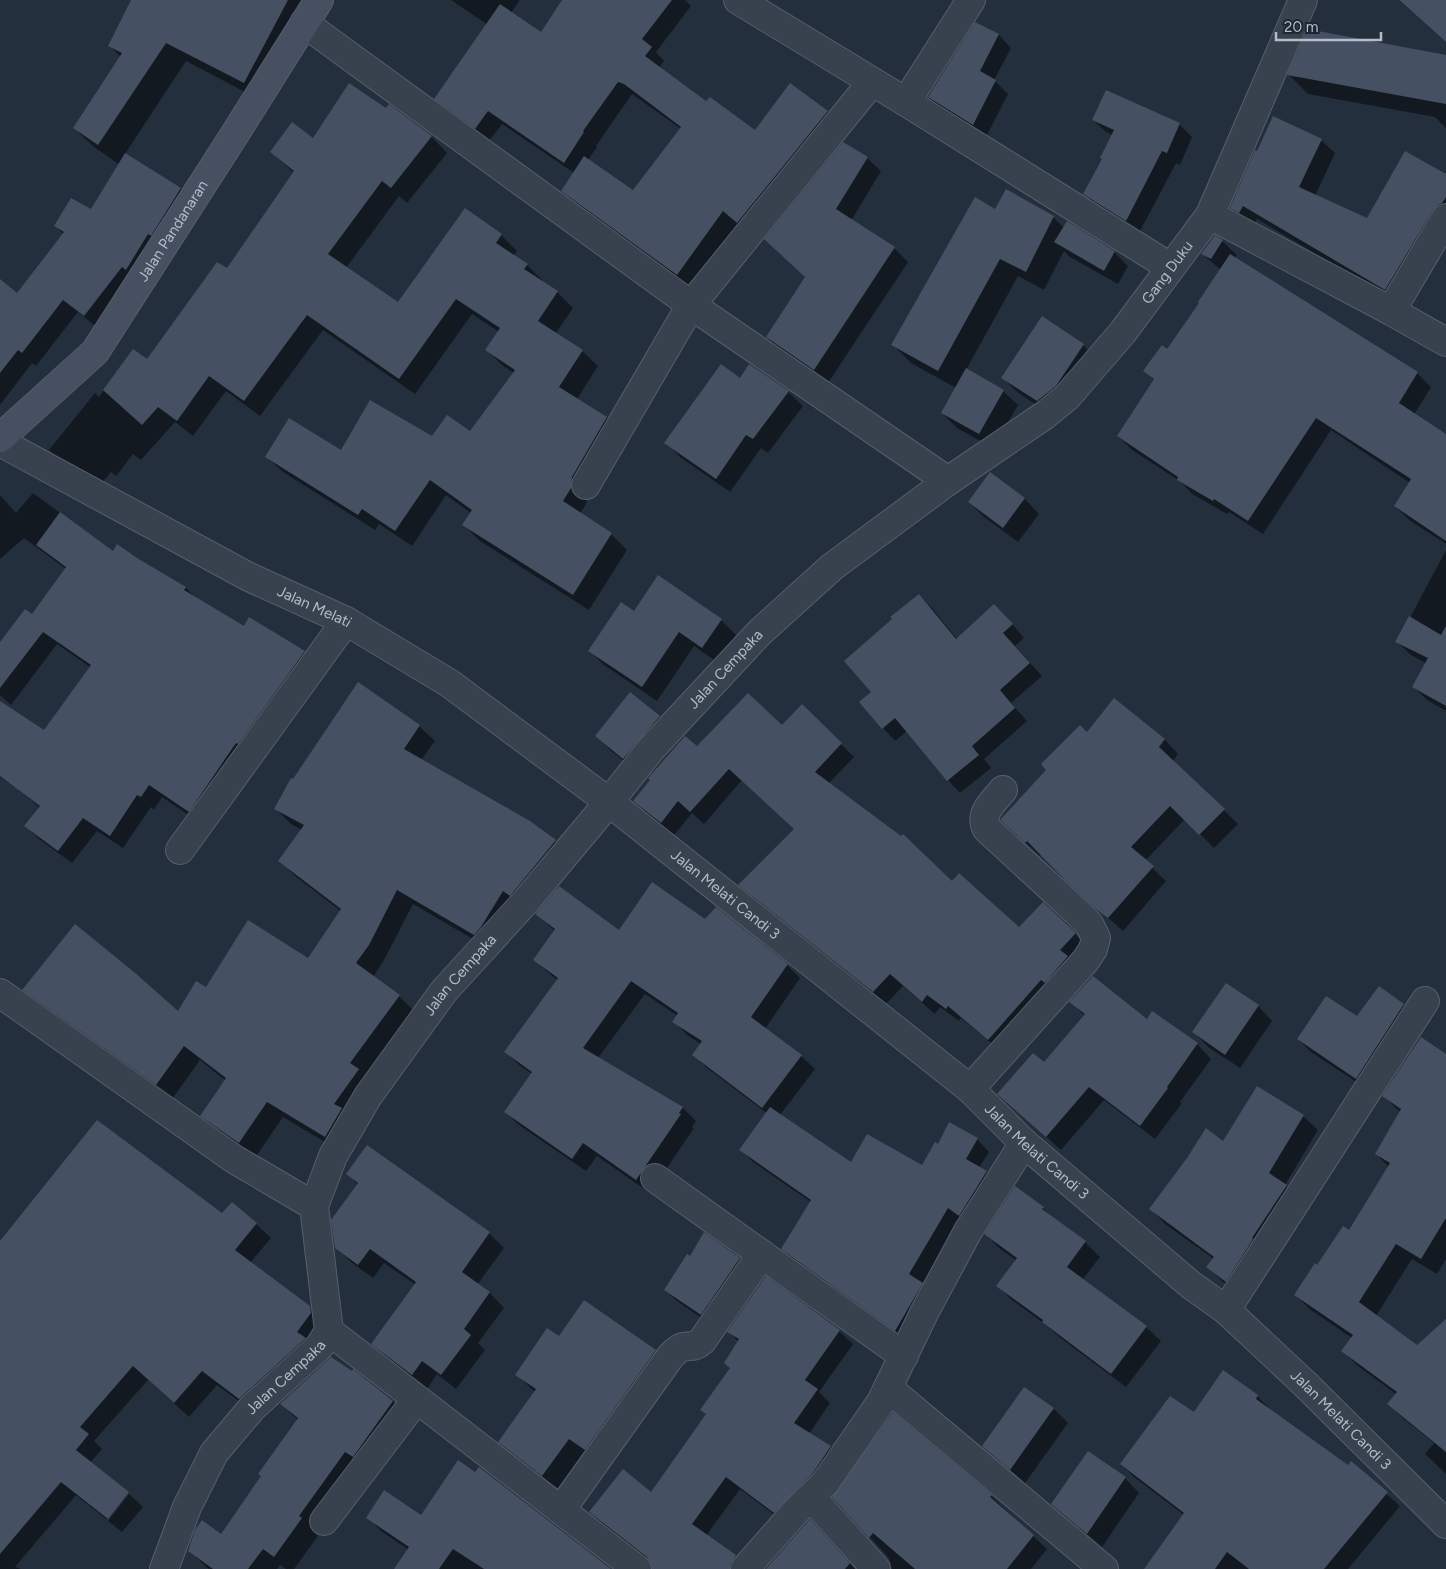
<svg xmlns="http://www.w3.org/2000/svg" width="1446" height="1569" font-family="Figtree,sans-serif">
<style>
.shadow{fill:#0007;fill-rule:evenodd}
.building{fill:#455162}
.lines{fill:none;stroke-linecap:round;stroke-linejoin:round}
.street-casing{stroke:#565f6c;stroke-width:30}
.secondary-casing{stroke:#565f6c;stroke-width:30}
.street{stroke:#38414e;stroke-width:28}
.secondary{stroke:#465061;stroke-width:28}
.labels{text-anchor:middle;stroke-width:5;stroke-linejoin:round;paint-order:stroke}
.street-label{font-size:15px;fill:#b4bcc9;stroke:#1d2633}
</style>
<rect width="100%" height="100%" fill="#242f3e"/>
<path class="shadow" d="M136,0H330L264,102L186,61L125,154L181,189L194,203L98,328L78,312L36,366L32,363L0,405V281L17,294L64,235L56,226L91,211L120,165L94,147L74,128L121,57L110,46Z
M451,0H520L511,13L541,33L564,0H685L691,6L656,52L664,61L659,68L706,103L756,132L790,85L828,112L841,126L752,236L737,224L691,288L576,204L562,190L574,173L502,124L489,141L449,112L436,98L488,25ZM632,94L681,129L634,191L588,160L597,147L596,146Z
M1398,0H1446V42Z
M976,24L999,35L1011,48L994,80L1008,94L986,137L942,109L929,97Z
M1446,57V128L1435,117L1308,94L1289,75Z
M389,106L432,137L447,153L407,203L399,196L346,268L398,304L501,235L517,251L513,256L527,265L543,281L542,282L557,292L573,308L556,333L582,351L598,366L577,399L607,418L623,434L588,493L586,504L580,514L611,534L627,550L589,610L480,541L464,525L471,513L446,495L412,546L379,524L375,530L283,472L267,457L341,452L470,433L514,373L503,366L487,350L499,332L472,314L415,394L323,330L260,416L226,391L193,436L175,422L141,460L133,454L116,476L111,472L100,485L65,465L49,450L95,393L99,397L133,351L147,361L227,270L294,173L271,152L314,140L386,109Z
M1093,120L1179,124L1192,137L1180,165L1176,163L1139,233L1098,207L1085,194L1103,159L1112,135L1106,132Z
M1321,140L1335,153L1315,196L1367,220L1446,176V224L1399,303L1257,219L1253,226L1245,222L1232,208Z
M867,158L881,171L851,221L894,248L908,262L828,383L781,351L767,337L806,277L780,253Z
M996,210L1053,217L1064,228L1114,252L1128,266L1118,284L1070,257L1064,251L1044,290L1018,276L966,370L1003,391L1018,405L993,448L957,428L942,413L956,388L911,363L893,345Z
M1222,241L1237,255L1234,259L1417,373L1431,387L1414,415L1446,435V544L1409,520L1395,506L1410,483L1331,430L1263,534L1229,512L1227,514L1192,494L1181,482L1132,450L1118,436L1155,381L1145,371L1167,351L1201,304L1221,270L1202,254Z
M1083,345L1097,359L1052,415L1017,392L1002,377Z
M749,365L788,392L803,406L768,453L761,448L730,492L680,457L666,442L740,380Z
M990,474L1025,499L1039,514L1018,542L984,517L969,502Z
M33,493L113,552L137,560L186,588L196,598L244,627L304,652L317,665L202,824L162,797L154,810L151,807L123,848L97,831L72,863L39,839L26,826L40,808L17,788L0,777V702L44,732L90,667L57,644L11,705L0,695V644L32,615L66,569L24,538L0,559V495L16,513Z
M1446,550V711L1427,700L1413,686L1426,663L1411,655L1397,642Z
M659,577L721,620L736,635L717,662L694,646L657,701L604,665L590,651L634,613Z
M919,595L932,608L957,639L1007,618L1024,638L1015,646L1042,676L1011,703L1027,721L984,759L991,768L960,793L948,780L907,731L895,741L883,728L873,692Z
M631,694L659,717L674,731L638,772L611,751L597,736Z
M1115,700L1165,740L1178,754L1173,761L1238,824L1214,848L1185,819L1145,861L1166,881L1123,931L1080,893L1041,854L1040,856L1016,833L1087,734Z
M802,706L854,757L828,784L952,882L1019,928L1075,934L1088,946L1002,1052L961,1018L959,1021L940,1007L935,1014L903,986L886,1004L753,897L740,885L796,829L742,780L704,824L692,813L674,835L647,814L635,801L698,748L782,727Z
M419,726L435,741L421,760L529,822L555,841L571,856L490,949L413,904L384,960L373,977L399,996L414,1011L340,1151L283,1117L255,1158L217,1131L202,1116L226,1081L200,1060L172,1099L39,1005L24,990L178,1013L206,988L308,959L341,911L295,876L280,860L302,830L291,824L276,809Z
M537,914L619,932L705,920L787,965L800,978L765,1029L801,1056L815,1069L780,1115L851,1164L922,1167L938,1145L950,1124L977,1139L989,1152L979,1168L987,1172L999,1184L960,1219L922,1284L934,1296L908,1342L795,1261L783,1249L811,1202L753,1162L741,1150L768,1114L707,1068L694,1055L701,1044L687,1035L674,1021L678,1016L645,994L598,1058L683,1108L696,1121L692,1127L694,1128L650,1193L597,1156L586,1171L519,1125L505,1112L532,1074L519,1065L506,1052L557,980L534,960L555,931Z
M1380,987L1403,1005L1417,1018L1370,1091L1311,1052L1298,1039L1357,1018Z
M1071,1002L1147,1020L1197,1044L1211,1059L1180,1102L1182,1103L1155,1139L1104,1100L1061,1150L999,1094L1044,1064L1085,1016Z
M1258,1006L1272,1021L1240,1068L1208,1047L1194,1032Z
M1446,1055V1259L1437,1274L1412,1259L1376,1316L1418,1347L1446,1326V1474L1425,1454L1434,1443L1404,1419L1388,1404L1396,1394L1358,1366L1343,1351L1352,1338L1311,1310L1295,1295L1350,1232L1389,1167L1376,1154L1401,1113L1384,1096Z
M1303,1116L1318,1130L1285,1185L1301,1200L1240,1295L1222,1281L1208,1267L1214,1259L1165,1224L1151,1209L1224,1142Z
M367,1147L489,1233L504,1248L477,1285L490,1293L504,1308L478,1343L485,1350L456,1389L437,1374L427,1389L387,1358L373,1344L416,1285L384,1263L373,1278L351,1262L336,1247L358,1185L348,1174Z
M232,1204L256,1224L271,1238L250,1263L309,1307L324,1322L254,1412L217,1385L189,1417L148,1380L94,1441L102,1449L90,1463L127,1493L106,1519L76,1495L15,1567L21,1569H0V1243L222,1215Z
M1043,1208L1056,1221L1085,1242L1100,1257L1083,1279L1146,1327L1161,1341L1126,1387L1058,1336L1046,1325L1012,1300L998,1286L1016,1260L1000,1249L986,1234Z
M704,1234L739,1259L751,1271L713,1326L677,1301L665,1290L690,1258Z
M839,1331L853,1344L819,1392L830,1403L809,1434L831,1447L844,1461L788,1525L740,1489L706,1536L731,1554L745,1567L743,1569H654L653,1563L604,1525L590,1512L651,1494L707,1415L701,1409L731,1369L739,1342L729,1332Z
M559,1338L655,1351L669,1366L600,1463L584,1452L557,1489L514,1456L499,1441L535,1392L517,1375Z
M352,1373L393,1401L409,1418L362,1467L315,1533L318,1536L294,1569H286L280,1565L277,1569H209L206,1567L189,1550L221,1536L262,1476L298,1420L281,1404Z
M1257,1396L1270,1409V1410L1348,1466L1351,1463L1400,1506L1348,1569H1145L1184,1515L1134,1477L1121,1464L1194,1413Z
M1054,1409L1068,1423L1025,1483L983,1446Z
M893,1414L991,1496L1047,1549L1031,1569H892L889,1558L834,1497Z
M1125,1478L1139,1493L1102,1547L1053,1504Z
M129,1494L143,1507L122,1532L108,1521Z
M421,1516L565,1569H396L409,1550L381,1531L368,1517Z
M824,1535L855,1569H767Z"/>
<path class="building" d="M131,0H288L244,83L166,43L98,145L73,128L122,53L108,46Z
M562,0H672L642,39L652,47L645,56L706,101L710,97L755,130L790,83L828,111L737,223L723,211L677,275L561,191L584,156L633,190L681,127L624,84L618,82L583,131L584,132L564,163L488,111L475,129L434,99L500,4L541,32Z
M1399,0H1446V42Z
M975,22L999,34L980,71L996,80L973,125L928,97Z
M1307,29L1446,55V104L1287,75Z
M349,83L386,108L389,104L432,136L391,188L382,181L328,254L398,302L465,208L502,234L496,243L528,264L524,269L558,291L538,321L583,350L559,387L607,417L572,477L571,488L563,501L612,533L573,595L462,525L472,510L430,480L395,531L362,509L358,515L265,457L289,418L341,450L370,400L432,436L447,415L470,431L515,370L485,350L500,328L456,299L399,379L307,315L244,401L209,376L177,421L158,407L142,425L103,390L133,349L147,359L217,262L227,268L294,171L270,152L292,122L313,138Z
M1106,90L1180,123L1167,153L1162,151L1126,221L1083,194L1102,159L1100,158L1114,130L1092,120Z
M1273,116L1322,139L1299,187L1367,218L1405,151L1446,174V197L1442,203L1438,205L1433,210L1385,290L1243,206L1239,213L1230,208L1255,150L1257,151Z
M843,142L868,157L836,209L895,247L814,370L766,337L805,277L764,239Z
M125,153L181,188L151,236L148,234L126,270L122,267L84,316L63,300L22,353L18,350L0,373V279L17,293L64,232L54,226L71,198L91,209Z
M1006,189L1054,216L1026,272L1000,259L938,371L891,345L975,197L995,209Z
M1067,221L1115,251L1104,271L1054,242Z
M1215,235L1223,240L1211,259L1201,254Z
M1230,254L1418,372L1399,403L1446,434V541L1394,506L1411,479L1316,418L1248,521L1214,499L1213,501L1177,480L1178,477L1117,436L1154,379L1143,371L1162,345L1167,349L1199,303L1198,302Z
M1042,316L1084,344L1056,386L1037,401L1001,378Z
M721,364L740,378L749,364L789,391L753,439L746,435L716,479L664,443Z
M966,368L1004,390L979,434L941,413Z
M990,472L1025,498L1003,528L968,502Z
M60,512L113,551L117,544L137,558L186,587L184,590L244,626L249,617L305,651L238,744L236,743L189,812L149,785L141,797L137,795L110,836L83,818L58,851L24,826L40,806L0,776V701L44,730L91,665L43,632L0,688V642L25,609L32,614L66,567L36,545Z
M658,575L722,619L702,648L679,632L642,687L588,651L621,602L634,611Z
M919,594L956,639L994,604L1013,624L1003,633L1030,663L1000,690L1015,708L972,746L979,755L947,781L895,718L882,729L859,702L871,692L844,661L892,619L890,617Z
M1409,616L1441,635L1446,626V706L1412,687L1428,658L1395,642Z
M358,682L420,725L404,749L530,821L556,840L510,896L503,891L481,927L474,935L397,890L369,945L356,963L400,995L350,1063L359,1069L334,1104L342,1108L325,1137L267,1102L239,1143L200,1116L226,1078L184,1046L156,1085L22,990L75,924L134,972L178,1011L196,981L206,987L248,920L308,958L341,909L278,861L304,825L274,809L291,778L293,779Z
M630,692L660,716L623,759L595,736Z
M748,693L782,725L802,704L842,743L815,772L901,836L903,834L952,881L959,873L1019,927L1043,902L1076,933L1060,950L1068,956L1045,983L1041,980L988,1040L948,1006L946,1009L927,995L922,1002L890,974L873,992L738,885L794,829L729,769L690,812L678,801L661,823L633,801L650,780L648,778L685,736L697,746Z
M1114,698L1165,739L1159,747L1225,809L1199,835L1170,806L1131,847L1154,866L1108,918L1097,910L1064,879L1027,841L1025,843L1000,820L1046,770L1041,764L1080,725L1087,732Z
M652,882L705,919L716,907L788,964L751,1017L802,1055L762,1108L692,1055L702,1041L672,1022L678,1013L631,981L583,1048L683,1107L679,1113L681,1114L636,1180L583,1143L572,1159L504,1112L532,1072L504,1052L558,978L533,960L555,929L535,914L559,886L619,930Z
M1093,976L1147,1019L1152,1011L1198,1043L1167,1087L1168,1088L1140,1126L1089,1087L1046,1137L997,1094L1033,1053L1044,1062L1085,1014L1069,1002Z
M1226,983L1259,1005L1225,1055L1192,1032Z
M1379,986L1404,1004L1356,1079L1297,1039L1326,996L1357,1016Z
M1421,1037L1446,1054V1218L1421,1259L1396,1244L1359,1302L1417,1345L1446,1319V1452L1387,1404L1397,1392L1341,1351L1353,1335L1294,1295L1315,1263L1317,1265L1343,1226L1349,1230L1390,1163L1375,1154L1401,1109L1382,1096Z
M1257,1086L1304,1115L1269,1173L1287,1185L1252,1238L1253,1239L1226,1282L1206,1267L1214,1257L1149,1209L1187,1158L1206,1128L1223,1141Z
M770,1107L851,1162L867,1134L922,1165L935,1142L938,1144L949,1122L978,1138L966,1159L987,1171L959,1216L948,1208L909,1274L923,1283L895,1331L781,1249L811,1200L739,1150Z
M97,1120L222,1213L232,1202L257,1223L235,1250L310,1306L311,1313L297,1332L306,1338L239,1399L202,1371L174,1403L133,1366L80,1427L89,1434L76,1450L129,1492L108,1519L61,1482L0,1554V1241Z
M367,1145L490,1232L462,1272L490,1292L464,1329L471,1335L441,1375L422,1361L412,1375L371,1344L416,1282L370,1249L358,1265L335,1248L331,1220L358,1183L346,1174Z
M1015,1186L1044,1207L1042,1209L1086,1241L1067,1267L1147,1326L1111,1374L1042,1322L1043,1320L996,1286L1017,1258L984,1234Z
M704,1232L740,1258L701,1315L664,1290L687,1254L690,1256Z
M766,1276L840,1330L805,1380L818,1389L794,1423L831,1446L813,1473L774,1513L726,1477L692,1524L736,1555L730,1565V1569H652L651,1563L647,1557L589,1512L623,1469L651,1492L706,1414L700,1410L730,1368L724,1363L739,1339L727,1332Z
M584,1300L656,1350L585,1450L569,1439L542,1476L498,1442L536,1389L515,1375L547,1328L559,1336Z
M331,1357L352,1371L353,1369L393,1401L353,1457L345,1452L299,1516L302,1518L274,1557L263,1549L248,1569H213L188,1551L195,1530L202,1520L221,1534L261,1476L258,1474L298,1418L280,1404Z
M1223,1370L1258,1395L1256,1399L1348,1465L1351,1461L1388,1492L1324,1569H1249L1227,1552L1215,1569H1144L1184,1513L1120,1464L1170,1396L1194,1412Z
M1024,1387L1054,1408L1010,1470L982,1446Z
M893,1412L992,1495L990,1497L1034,1535L1007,1569H915L873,1533L869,1538L832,1497Z
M1088,1451L1126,1477L1087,1534L1051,1504Z
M458,1460L475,1472L479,1467L611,1569H484L453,1549L439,1569H394L409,1547L366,1518L384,1490L421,1515Z
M810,1519L850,1563L845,1569H766Z"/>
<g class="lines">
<g class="street-casing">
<g id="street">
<path d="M738,0L906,102L1170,267"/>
<path d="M304,23L691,305L948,481"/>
<path d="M906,102L971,0"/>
<path d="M1210,215L1391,311L1446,342"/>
<path d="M1391,311L1446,218"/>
<path id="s1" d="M0,442L249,577L346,621L449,683L609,802L970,1089L1024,1143L1191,1285L1226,1310L1304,1383L1446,1524"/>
<path d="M586,485L691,305L872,82"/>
<path d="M180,850L346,621"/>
<path d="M0,993L234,1159L314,1206"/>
<path d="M970,1089L1086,960L1093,949L1096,938L1089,924L1077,912L987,829C978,814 994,801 1003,790"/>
<path d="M655,1178L904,1356"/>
<path d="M1226,1310L1425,1001"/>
<path d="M329,1331L637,1569"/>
<path d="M888,1388L1104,1569"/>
<path d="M811,1497L876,1569"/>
<path d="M561,1510L670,1357C674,1353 678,1348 683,1347C692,1345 694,1348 702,1341L762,1254"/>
<path d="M324,1521L416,1400"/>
<path id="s2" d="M164,1569L187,1507L214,1453L252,1408L319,1347L329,1331L314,1206L333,1156L368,1096L444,991L527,900L609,802L651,749L760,632L832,567L948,481L1045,415L1067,397L1123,332L1210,215L1303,0"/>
<path d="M745,1569L797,1510L825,1483L881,1402L924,1313L968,1231L1024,1143"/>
</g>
</g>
<g class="secondary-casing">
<g id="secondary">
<path id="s3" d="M0,438L95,352L233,137L319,0"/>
</g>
</g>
<use href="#street" class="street"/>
<use href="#secondary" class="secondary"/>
</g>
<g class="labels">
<g class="street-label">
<text dy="5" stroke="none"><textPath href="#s3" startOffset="272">Jalan Pandanaran</textPath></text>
<text dy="5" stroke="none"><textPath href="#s2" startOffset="1699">Gang Duku</textPath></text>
<text dy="5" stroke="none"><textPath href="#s1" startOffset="355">Jalan Melati</textPath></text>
<text dy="5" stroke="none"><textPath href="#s2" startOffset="1101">Jalan Cempaka</textPath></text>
<text dy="5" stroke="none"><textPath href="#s1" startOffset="858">Jalan Melati Candi 3</textPath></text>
<text dy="5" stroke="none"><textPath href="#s2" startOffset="696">Jalan Cempaka</textPath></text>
<text dy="5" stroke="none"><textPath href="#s1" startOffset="1262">Jalan Melati Candi 3</textPath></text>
<text dy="5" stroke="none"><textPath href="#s2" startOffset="231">Jalan Cempaka</textPath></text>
<text dy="5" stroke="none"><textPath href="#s1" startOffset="1668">Jalan Melati Candi 3</textPath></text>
</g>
</g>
<path d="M1276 32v8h105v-8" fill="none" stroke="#b4bcc9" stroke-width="2.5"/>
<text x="1284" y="32" font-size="15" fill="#b4bcc9" stroke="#1d2633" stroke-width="4" paint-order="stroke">20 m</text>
</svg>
